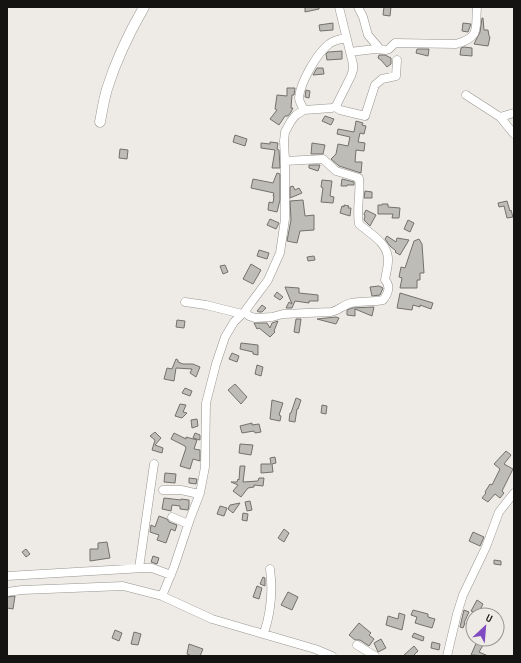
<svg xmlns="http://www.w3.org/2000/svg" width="521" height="663" font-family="'Sofia Sans Condensed',sans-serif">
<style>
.building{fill:#bebcb7;stroke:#74716d}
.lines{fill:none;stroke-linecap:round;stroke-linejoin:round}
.minor-casing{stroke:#979590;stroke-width:9}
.major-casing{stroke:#979590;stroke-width:11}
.minor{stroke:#fff;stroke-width:8}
.major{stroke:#fff;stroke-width:10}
</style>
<rect width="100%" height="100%" fill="#eeebe6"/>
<path class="building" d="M305,7H319V9L305,12Z
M384,7H391L390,16L383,15Z
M482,18H483L484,30H488L489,36L490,37L488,46L474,44L480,32Z
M333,23V30L320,31L319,25Z
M463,23L471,24L468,32L462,31Z
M464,47L472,48V56L460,55L461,48Z
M417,49H429L428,56L416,53Z
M342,51V59L327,60L326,54L328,52Z
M379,55H385L391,58V64L387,67L381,60L378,58Z
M317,68H323L324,74L313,75Z
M287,88H295L294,95H292L291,108H293L291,112L288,116H285L279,125L270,119L277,110L275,109L277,95L287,96Z
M306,90L310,91L309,98L305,97Z
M325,116L334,119L331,125L322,121Z
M356,121L363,123L362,125L366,126L364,134L360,133L358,142L365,143L364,151L356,150L355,162H362L361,173L339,166L331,159L336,154L338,144L348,146L350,137L337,134L338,129L354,132Z
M235,135L247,139L245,146L233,142Z
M270,142L278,143L277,149L279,150L280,168H272L275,150L261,148V143L270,144Z
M312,143L325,145L323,154H311Z
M120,149L128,150L127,159L119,158Z
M309,165H320L318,171L309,168Z
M277,173L280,174V200L277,212L268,210L269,202L273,203L274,196H273L274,193L251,188L253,179L273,183Z
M342,179L354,182V185H347V186H341Z
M322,180L332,181L330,196L334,197L333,203L321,202L323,188L321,187Z
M293,186L295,190L299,188L302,193L290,198V187Z
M365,191L372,192V198H364Z
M303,200L305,216L314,215V230L300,231L297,243L287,241L291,220L290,201Z
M507,201L510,211L511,210L513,217L507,218L504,206L499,207L498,203Z
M382,204H388V207L400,208L399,218H392L393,214H378V205H382Z
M344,205L349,206L348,208H351L350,216L340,213L342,206L344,207Z
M366,210L376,215L370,226L364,220L365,216L364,214Z
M270,219L279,223L276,229L267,225Z
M408,220L414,223L410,232L404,229Z
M387,236L396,242L397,238L409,240L400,255L395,252L396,251L390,246L385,239Z
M419,239L422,244L424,273H420V280H417V288H400L402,278L399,277L401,267L405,268L414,241Z
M259,250L269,253L267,259L257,256Z
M314,256L315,260L308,261L307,257Z
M251,264L261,270L253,284L243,279Z
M225,265L228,272L223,274L220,266Z
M379,286L383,288L380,295L372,296L370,287Z
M285,287L299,288V293L318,295V301H309V303L295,301L292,308H286L289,302L292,304Z
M277,292L283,297L280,300L274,296Z
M400,293L433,303L431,309L420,305V307L413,305L412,310L397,308Z
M262,305L266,308L262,312H259L257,311Z
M374,307L372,316L355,309V316L347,315V310L352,308Z
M336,317L339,318L336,324L317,319Z
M296,319H301L299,333L294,332Z
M177,320L185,321L184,328L176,327Z
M278,321L274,331L275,332L270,337L259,328L257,329L254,323H267L270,328L272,323Z
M241,343L258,345V355L253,354V352L240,349Z
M232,353L239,356L237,362L229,359Z
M176,359L178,360V362L183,364H193L200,367L196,377L190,373L192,369L176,368L174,381L164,379L167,368L172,369Z
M257,365L263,367L261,376L255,374Z
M235,384L247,397L241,404L228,390Z
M185,388L192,391L190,396L182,393Z
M296,398L301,400L298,409H297L295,422L289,421L290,413H291Z
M272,400L283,403L279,415L281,416L280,421L270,419Z
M180,404L186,405L183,412L187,413L182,418L175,416Z
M322,405L327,406L326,414L321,413Z
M197,419L198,426L192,428L191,420Z
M252,423V425L259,424L261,432L255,433L254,431L242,433L240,426Z
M155,432L161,438L155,445L163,448L162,453L152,450L155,440L150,436Z
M174,433L186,439V437L197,440L194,449L200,450V461L193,459L190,469L180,466L186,448L185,446L171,439Z
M195,433L200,435V440L193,438Z
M240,444L253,445L251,455L239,453Z
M506,451L511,455L504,464L513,469L502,491L504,493L500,498L495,494L488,502L482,498L486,493L485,492L490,484L492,485L500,469L494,464Z
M275,457L276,463L272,464L273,472L261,473V464H271L270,458Z
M240,466H245L243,482L258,481L259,478H264L263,486L254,485V487L248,488L241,497L233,491L238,485L231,482H237L238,479L239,480Z
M165,473L176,474L175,483L164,482Z
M189,478L197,479L196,484L189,483Z
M164,498L181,500V499L189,500V505L188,510L180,509V506L172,505L171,511L162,509Z
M250,501L252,510L247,511L245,502Z
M240,503L233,513L228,509L230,505Z
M220,506L227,508L224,516L217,514Z
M243,513L248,514L247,521L242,520Z
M159,516L167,519L169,522L177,525L175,531L171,529L166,543L157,540L159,535L150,532L151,525L155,527Z
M284,529L289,533L284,542L278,538Z
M473,532L484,537L480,546L469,541Z
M107,542L110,558L90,561V549H98V543Z
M26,549L30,554L26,557L22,552Z
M153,556L159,558L157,564L151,562Z
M494,560L501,561V565L494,564Z
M263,577L265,578V586L260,584Z
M257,586L262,588L259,599L253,597Z
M288,592L298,597L292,610L281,605Z
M15,596L13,609L7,608V597Z
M477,600L483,604L478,614L471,611Z
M413,610L428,614V617L435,619L432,628L415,623L417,617L411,615Z
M464,610L469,612L464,623H465L463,628L460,627Z
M399,613L405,615L402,630L386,625L388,616L398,619Z
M359,623L371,633L369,635L374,639L369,646L360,640H355L349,635Z
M115,630L122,633L119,641L112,638Z
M134,632L141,634L138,645L131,644Z
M414,633L424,637L423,641L412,637Z
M381,639L386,648L378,652L374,643Z
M478,639L485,642L479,652L488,656L471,655Z
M432,642L440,644L439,650L431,648Z
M189,644L203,649L200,656H192L187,654Z
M414,646L418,651L413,656H403Z"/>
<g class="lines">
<g class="minor-casing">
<path id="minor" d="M358,7L363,17L368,35L380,49
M350,52L375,49L386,50L389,49L395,43L456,44C481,37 475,29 477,7
M466,95L500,117L514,134
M335,107L340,110L365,116L375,85L382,79L396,76L397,60
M304,110C302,106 299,101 299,98C300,83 317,53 329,44C334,40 340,39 346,38
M500,117L514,113
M185,302L206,305L242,314
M245,311L249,316L255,318L272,317L283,314L331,312C338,311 343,305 351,303C362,301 373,302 383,300C388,294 391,286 385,280C386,273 388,267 388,261C389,243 370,234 359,224C356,208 361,193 359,178L336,171L323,159L285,161
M163,490H181L199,494
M172,517L188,524
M139,568L154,464
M7,576L144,568H152L171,575
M7,592L22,590L123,586L162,596L212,619L315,649L332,656
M162,596L174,567L190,519L200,493L205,467L206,403L216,364L225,337L234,322L245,311L268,280L280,253L285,219V161L284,141L285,132L291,121L296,115L304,110L332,108L336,106L351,76L353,70V64L339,7
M264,633C271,612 273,591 270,569
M357,645L375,656
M447,656L457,614L463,595L486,547L499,512L514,493"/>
</g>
<g class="major-casing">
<path id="major" d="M100,122C102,111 104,99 107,89C116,60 129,33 144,7"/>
</g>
<use href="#minor" class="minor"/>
<use href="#major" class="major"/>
</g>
<rect width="521" height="663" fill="none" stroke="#141312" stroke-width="16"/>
<g transform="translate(485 627) rotate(26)"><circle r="19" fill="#eeebe6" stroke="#979591"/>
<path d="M0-3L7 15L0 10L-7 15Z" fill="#804bc2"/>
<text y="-6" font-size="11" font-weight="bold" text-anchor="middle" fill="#141312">U</text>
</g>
</svg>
